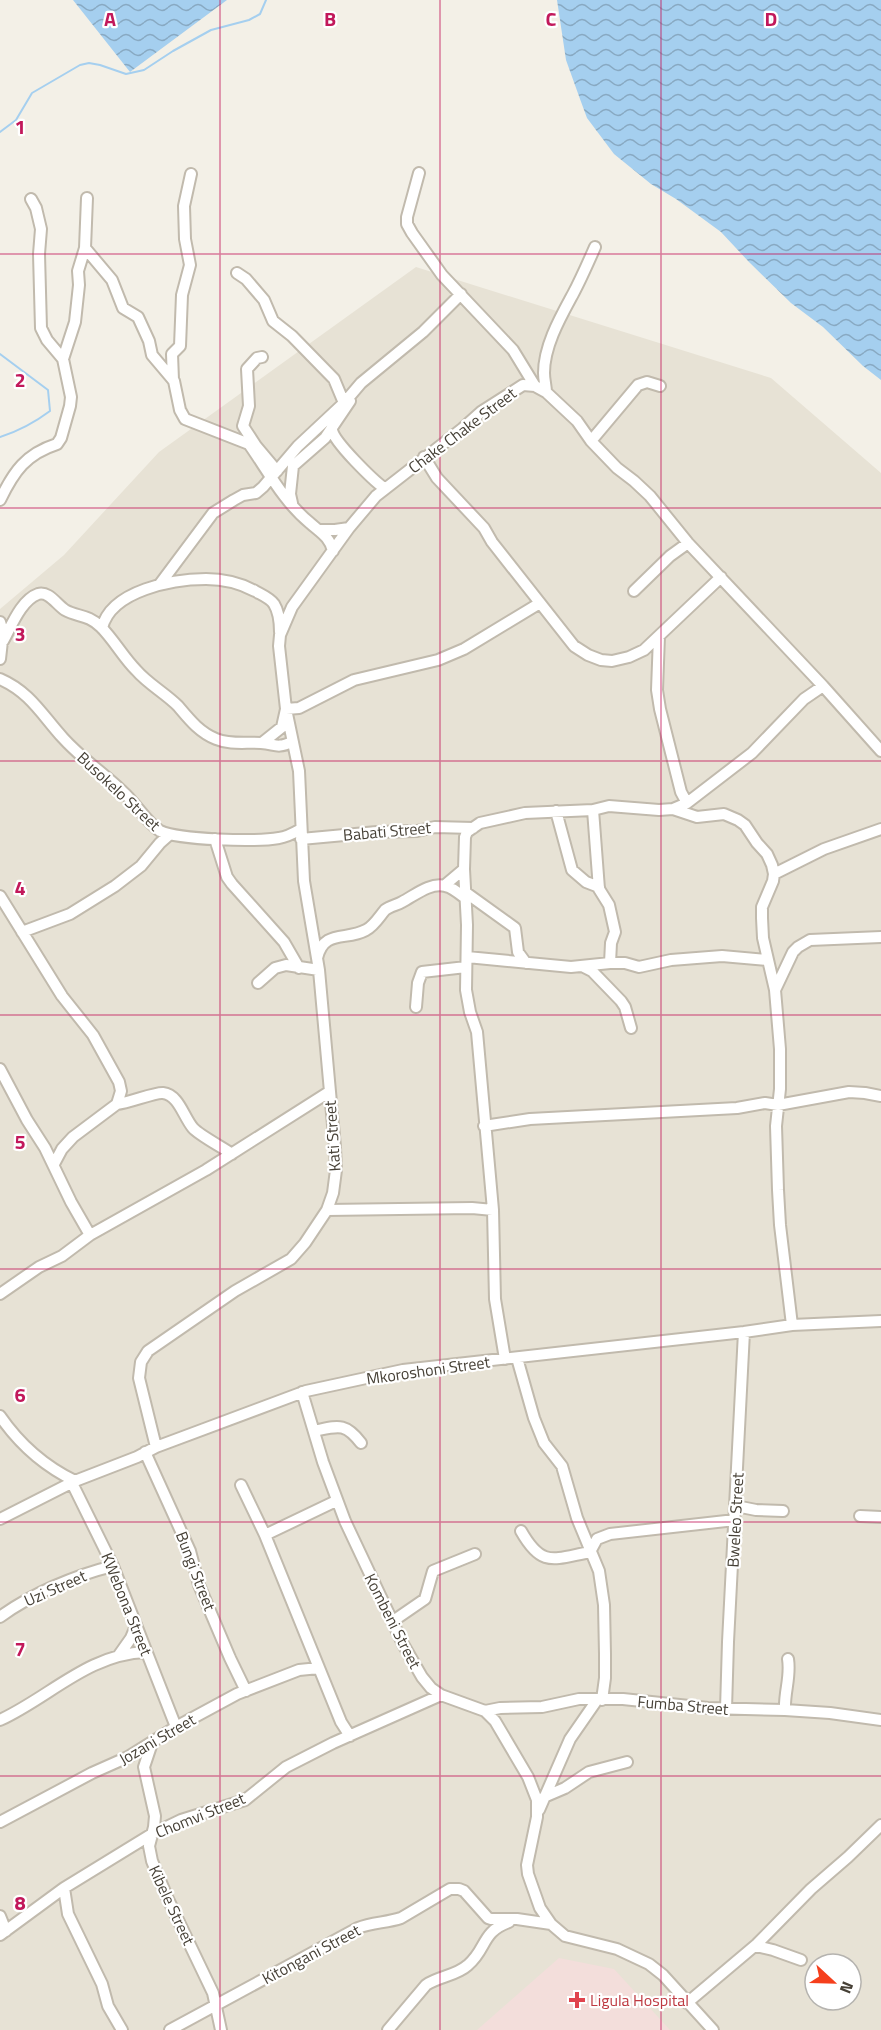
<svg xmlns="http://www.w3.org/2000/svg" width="881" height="2030" font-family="'Titillium Web',sans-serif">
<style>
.residential{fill:#e7e2d5;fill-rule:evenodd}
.medical{fill:#f3dedb}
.water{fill:url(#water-waves)}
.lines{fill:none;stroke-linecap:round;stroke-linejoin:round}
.stream{stroke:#a5cfef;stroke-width:2}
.minor-casing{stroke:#c1baad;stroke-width:14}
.minor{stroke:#fff;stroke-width:10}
.grid{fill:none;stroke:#c2185b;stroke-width:1.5;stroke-opacity:0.55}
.health-dot{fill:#e0444e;stroke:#fff;stroke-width:2}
.labels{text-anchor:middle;stroke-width:4.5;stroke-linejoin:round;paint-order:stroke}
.street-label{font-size:16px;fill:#464036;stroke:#fff}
.health-label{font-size:16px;fill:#be3a42;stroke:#fff;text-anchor:start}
.grid-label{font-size:20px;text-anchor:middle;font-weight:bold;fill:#c2185b;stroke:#fff;stroke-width:4.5;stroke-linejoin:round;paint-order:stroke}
</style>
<defs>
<pattern id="water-waves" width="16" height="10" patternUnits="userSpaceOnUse" patternTransform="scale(1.5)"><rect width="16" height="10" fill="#a5cfef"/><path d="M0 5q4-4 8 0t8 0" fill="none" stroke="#88a9c2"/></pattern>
</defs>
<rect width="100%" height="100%" fill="#f3f0e7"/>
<path class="residential" d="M416,267L771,378L881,473V2030H0V609L64,555L159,452ZM815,1964H851V2000H815Z"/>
<path class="medical" d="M559,1958L614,1969L670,2030H477Z"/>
<path class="water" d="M73,0H227L130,72Z
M557,0H881V380L863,366L823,327L791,303L749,262L721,232L676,199L651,184L614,154L587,118L580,99L566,60Z"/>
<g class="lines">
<path class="stream" d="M0,132L16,120L32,93L80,65L89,63L100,65L126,74L144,70L173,51L211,30L249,20L260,14L266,0
M0,354L48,390L50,411C34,423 19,431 0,437"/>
<g class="minor-casing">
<path id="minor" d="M419,173L407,217V224L412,233L442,275L513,350L535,386
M87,198L85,248L112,280L123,308L138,317L149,341L152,355L174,381L180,410L185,419L249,444C268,471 284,502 310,523C320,532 330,537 333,551
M237,273L246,279L264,300L273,321L292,336L334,379L344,403
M262,357L257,358L247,369L249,406L243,426L256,446L277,471
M63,359L75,322L79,285L78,271L85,248
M173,380L172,354L180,346L182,295L190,265L185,239L184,206L191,174
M546,392C546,386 544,380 544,373C544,346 560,318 573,294C581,279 588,263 595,247
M332,430C334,442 373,480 384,488
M591,441L638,385L647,382L660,386
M424,457L437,478L484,528L492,542L574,646L588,655L601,660L612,661L629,657L644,650L721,577
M0,500C14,471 26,454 57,444L61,438L70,406L71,397L63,359L47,340L41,328L39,254L41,229L36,208L31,199
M292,503L290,494L293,466L325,438L350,401
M320,530H335L349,528
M160,584L213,513L234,500L243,495L256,493L263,487L298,446L344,403L361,383L423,332L461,294
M634,591L670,556L688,543
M0,622L3,632L0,659
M102,628C111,590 174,579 206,579C223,579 240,583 255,591C262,595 270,598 274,604C279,612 280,623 280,632
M659,636L657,690L660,709L681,792L687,803
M3,641C11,627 21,600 38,594C49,591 56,604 65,610C77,617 88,614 101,627C114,640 123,657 136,670C148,684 165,693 178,706C189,719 199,732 216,739C230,745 246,742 261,743C276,744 276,749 292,742
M0,679C30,692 42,715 63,738C81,758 103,773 122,791C136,803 145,821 160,831C180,840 256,842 279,838C287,837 294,833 301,829
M262,743L282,727L286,709L299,708L354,680L438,660L464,649L540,603
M673,809L697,817L724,814L738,820L745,825L757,843L767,854L772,865L774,874L773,881L762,907V918L763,938L775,990L780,1049V1089L776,1126L778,1190L780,1225L792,1325
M593,810L599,889L609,905L615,932L611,943L610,963
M556,811L572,870L586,882L599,887
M215,839L227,877L232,884L284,942L299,968
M301,839L377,832L417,831L435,827L473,828
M774,874L824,849L881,829
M445,885L464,869
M465,892L515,928L518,952L526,963
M0,896L62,996L93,1035L119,1082L121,1091L117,1104L73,1137L62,1149L54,1164
M22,932L70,914L115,886L141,866L160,843L169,835
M467,957L571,967L610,963H625L639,967L671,960L722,956L767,960
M317,958C324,929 346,941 366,930C374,926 379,917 385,910C390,906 397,905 402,902C414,896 430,882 445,886C452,887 460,894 465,898
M582,966L592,971L621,1001L625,1007L631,1028
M258,983L275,968L286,965L319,970
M775,990L793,952L798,947L810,940L881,937
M416,1007L418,983L422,972L466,967
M0,1069L27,1120L45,1148L71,1202L90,1235
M117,1104C129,1103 155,1092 163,1093C179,1095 183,1116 193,1128C199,1135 222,1147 232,1154
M484,1126L530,1119L737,1108L765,1103L778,1105L849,1092L865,1093L881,1096
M327,1210L472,1208L493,1210
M0,1294L39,1267L62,1256L90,1235L206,1170L329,1092
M517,1358L534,1418L544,1443L562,1466L577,1518L599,1571L604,1605L605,1654V1678L602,1700
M505,1359L495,1299L493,1210L477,1032L470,1012L466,990L467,925L464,869L465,837L467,832L480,823L525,813L593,810L609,806L659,810L673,809L687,803L752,753L804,699L823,686
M302,1392L323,1462L345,1521L403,1644L422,1677L431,1688L441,1695L485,1711L495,1721L528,1777L537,1800V1817L527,1865L528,1874L540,1908L551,1924L565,1936L617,1949L649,1964L663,1975L713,2030
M0,1416C20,1445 44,1466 75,1481
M314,1431C338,1426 345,1422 361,1443
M156,1447L139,1378L141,1362L148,1351L235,1291L291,1259L305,1243L327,1210L333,1193L336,1170L335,1147L319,970L304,881L299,771L286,709L279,646L280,635L292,607L349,528L376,496L462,429L481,412L523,385L535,386L546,392L577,421L591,441L617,468L634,481L650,496L688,543L823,686L881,751
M145,1452L190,1551L199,1585L230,1658L246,1691
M72,1483L113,1566L176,1727
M241,1485L265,1535L341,1722L350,1736
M736,1506L756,1510L783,1511
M860,1516L881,1517
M0,1519L75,1481L137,1457L156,1447L306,1391L403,1370L744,1332L792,1325L881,1321
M521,1531C542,1568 553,1559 590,1552L597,1539L610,1534L735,1520
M265,1535L336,1501
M0,1617C31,1594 76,1575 113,1566
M393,1621L425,1599L433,1571L475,1554
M119,1655L131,1638L136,1626
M726,1709L728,1642L744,1332
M785,1710C784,1692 791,1677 788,1659
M485,1711L500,1708L542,1707L579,1699H623L708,1708L785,1710L830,1713L881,1720
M0,1720C50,1697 88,1654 146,1652
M152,1743L144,1767L155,1816L154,1827L149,1846L152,1861L167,1897L213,1993L221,2030
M544,1797L565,1788L589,1772L627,1762
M539,1810L570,1739L597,1700
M0,1822L92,1773L128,1757L176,1727L237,1694L299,1670L319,1668
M64,1888L68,1914L102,1984L108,2006L122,2030
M0,1916L6,1931
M0,1935L64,1888L152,1834L181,1820L245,1800L286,1767L333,1743L441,1695
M756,1946L773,1950L801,1960
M687,2003L757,1944L811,1889L848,1857L881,1825
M170,2030L358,1928C372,1922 386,1923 401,1918L450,1889H459L464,1891L488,1918L491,1919H517L551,1924
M388,2030L426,1985C439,1976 456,1976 468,1965C487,1949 481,1932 509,1922"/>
</g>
<use href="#minor" class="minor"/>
</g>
<path class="grid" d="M220,0V2030M440,0V2030M661,0V2030M0,254H881M0,508H881M0,761H881M0,1015H881M0,1269H881M0,1522H881M0,1776H881"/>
<path class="health-dot" d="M574 1991h6v6h6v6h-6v6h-6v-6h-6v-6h6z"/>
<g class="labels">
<g class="street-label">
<text transform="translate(462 430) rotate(-37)" y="6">Chake Chake Street</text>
<text transform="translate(119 791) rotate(43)" y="6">Busokelo Street</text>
<text transform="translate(387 831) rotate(-5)" y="6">Babati Street</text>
<text transform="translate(332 1136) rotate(-94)" y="6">Kati Street</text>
<text transform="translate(428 1370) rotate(-8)" y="6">Mkoroshoni Street</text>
<text transform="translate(735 1520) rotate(-87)" y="6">Bweleo Street</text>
<text transform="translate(196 1571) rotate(69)" y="6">Bungi Street</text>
<text transform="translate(55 1588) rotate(-24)" y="6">Uzi Street</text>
<text transform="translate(127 1604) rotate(68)" y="6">KWebona Street</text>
<text transform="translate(393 1621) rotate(63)" y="6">Kombeni Street</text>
<text transform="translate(683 1705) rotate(5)" y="6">Fumba Street</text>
<text transform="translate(157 1739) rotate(-30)" y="6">Jozani Street</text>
<text transform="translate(200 1815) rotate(-22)" y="6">Chomvi Street</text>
<text transform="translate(172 1905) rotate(65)" y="6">Kibele Street</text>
<text transform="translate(311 1954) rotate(-28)" y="6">Kitongani Street</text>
</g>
<g class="health-label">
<text x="590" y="2006">Ligula Hospital</text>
</g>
</g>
<g class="grid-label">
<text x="110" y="26">A</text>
<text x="330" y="26">B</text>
<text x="551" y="26">C</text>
<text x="771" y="26">D</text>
<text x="20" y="134">1</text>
<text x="20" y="387">2</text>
<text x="20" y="641">3</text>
<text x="20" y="895">4</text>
<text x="20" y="1149">5</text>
<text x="20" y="1402">6</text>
<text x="20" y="1656">7</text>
<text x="20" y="1910">8</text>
</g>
<g transform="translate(833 1982) rotate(112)"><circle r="28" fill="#ffffff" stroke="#b5b3af" stroke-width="1.5"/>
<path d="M0-4.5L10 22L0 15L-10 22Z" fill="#f53f1c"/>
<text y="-9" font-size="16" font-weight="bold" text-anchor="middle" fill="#464036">N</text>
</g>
</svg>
